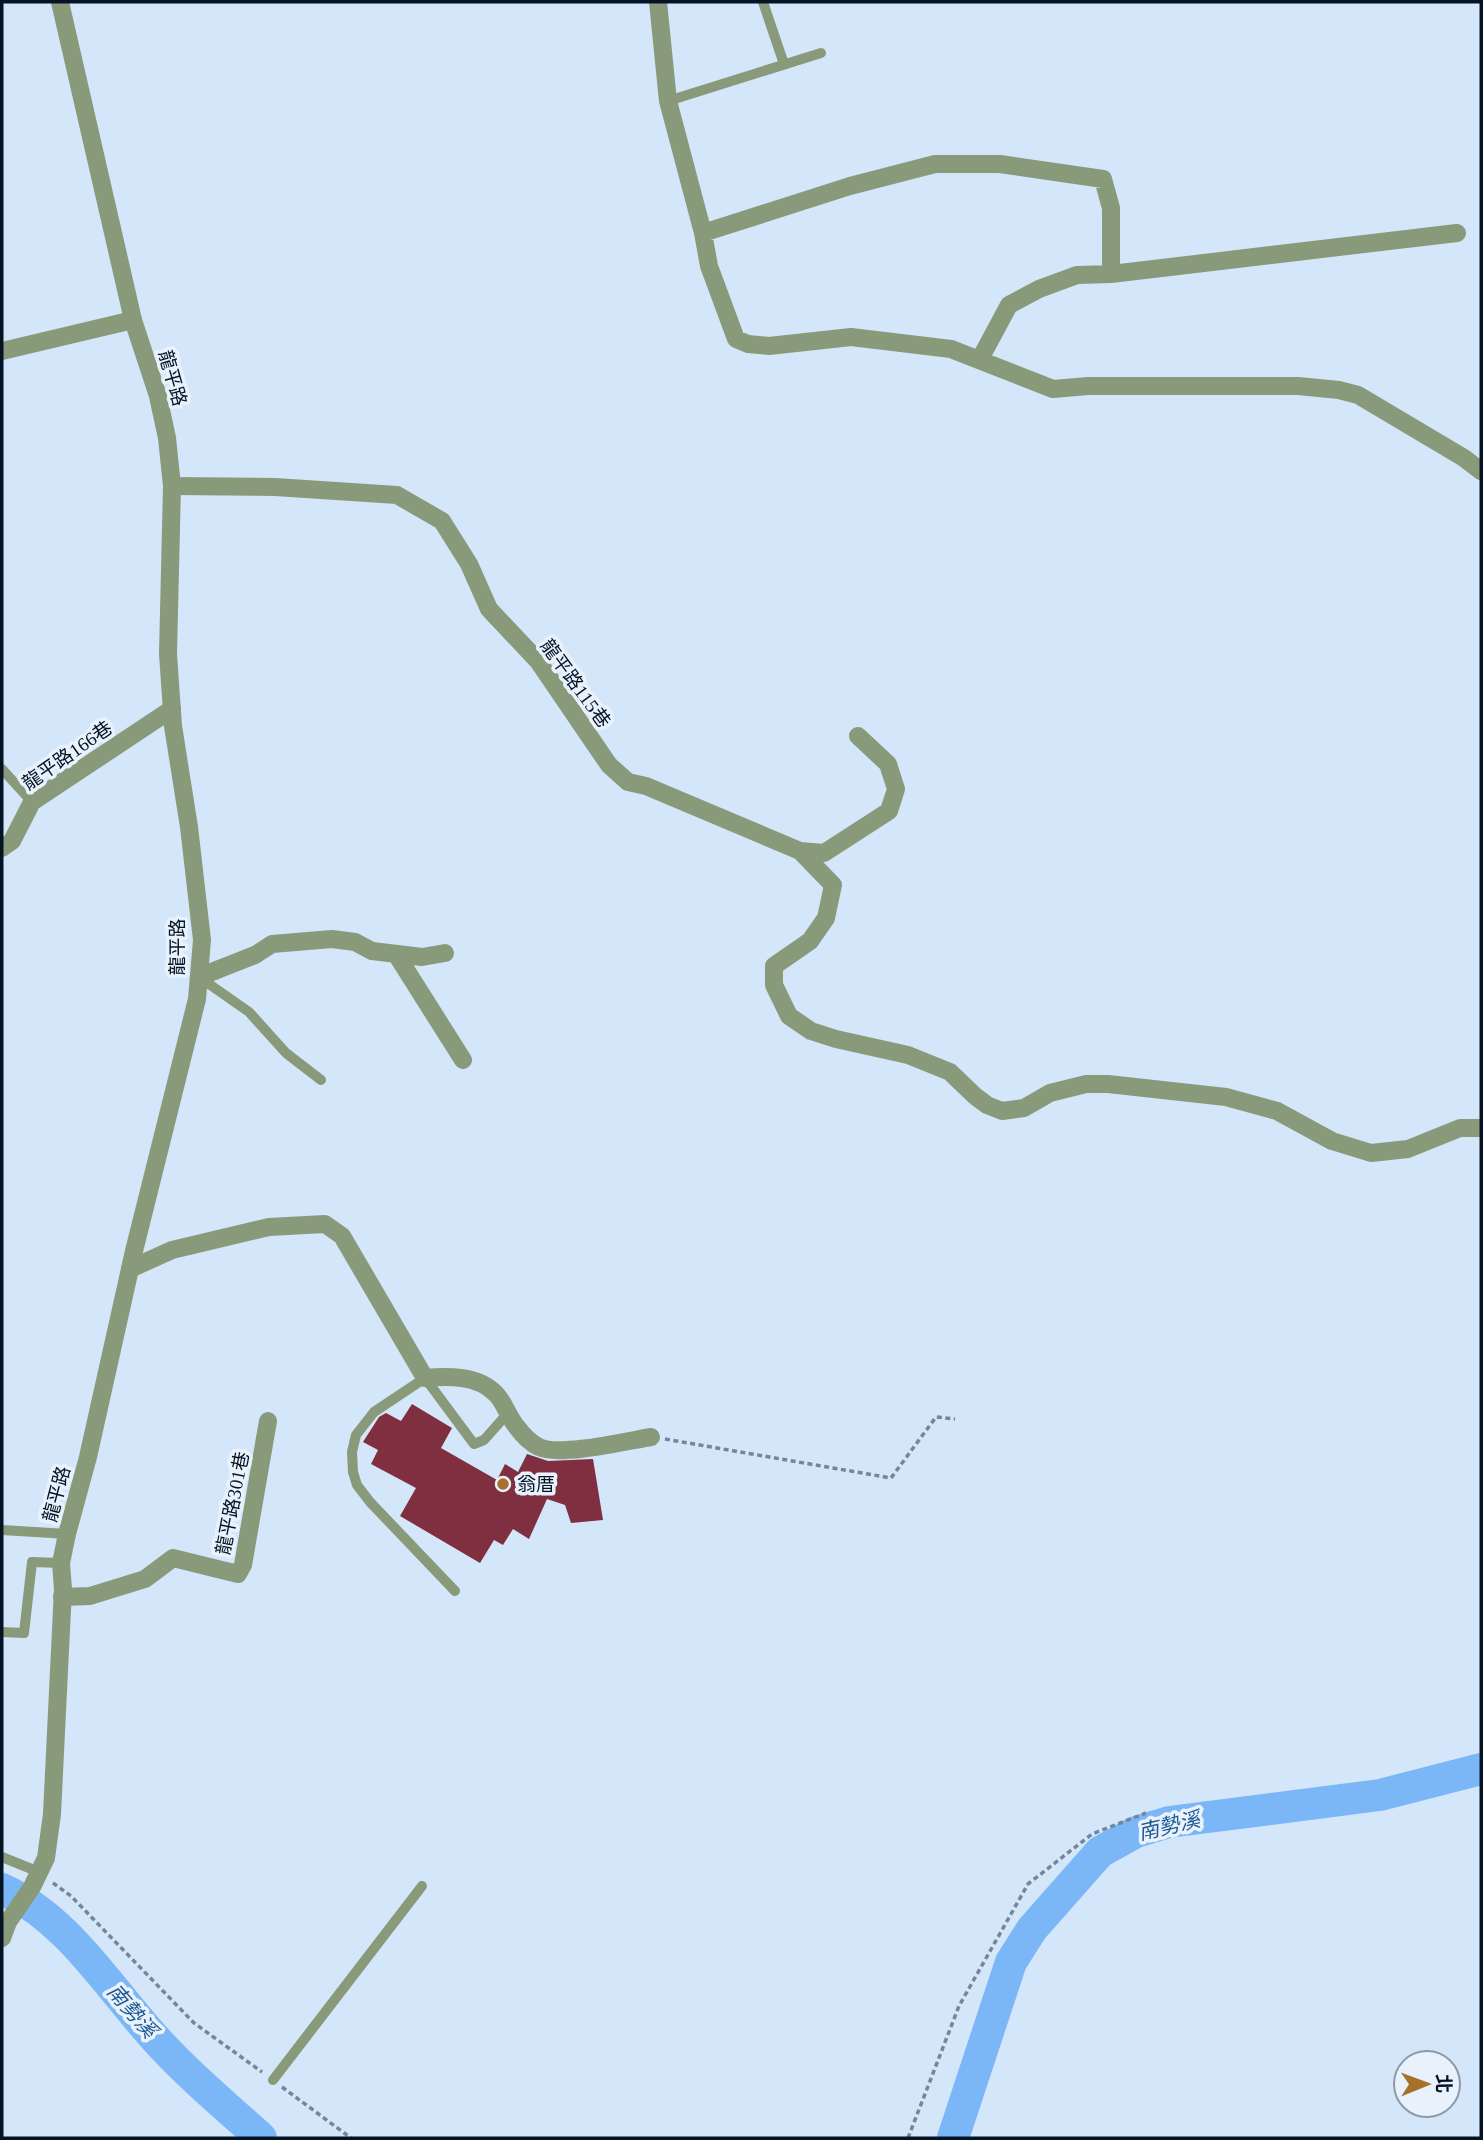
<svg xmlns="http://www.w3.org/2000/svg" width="1483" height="2140" font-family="'Times New Roman','Noto Sans TC',serif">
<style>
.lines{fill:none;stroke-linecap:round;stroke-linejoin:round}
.river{stroke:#7bb7f6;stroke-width:32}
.building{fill:#7f2f3f}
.path{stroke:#758699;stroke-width:3.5;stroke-dasharray:5 3.5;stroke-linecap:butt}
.service{stroke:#899a7a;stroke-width:10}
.minor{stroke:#899a7a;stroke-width:18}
.tertiary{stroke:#899a7a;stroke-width:18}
.poi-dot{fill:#a6722b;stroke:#e9f2fc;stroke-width:2.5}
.labels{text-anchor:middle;stroke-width:7;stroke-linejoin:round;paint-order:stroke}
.street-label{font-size:19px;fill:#041424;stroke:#e9f2fc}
.poi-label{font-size:19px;fill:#041424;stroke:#e9f2fc;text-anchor:start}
.water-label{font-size:21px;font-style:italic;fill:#1c5993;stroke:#e9f2fc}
</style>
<rect width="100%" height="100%" fill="#d4e6fa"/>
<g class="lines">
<path class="river" d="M2,1889C73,1921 113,1996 166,2050C195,2081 229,2109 261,2138
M953,2138L1011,1962L1032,1929L1100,1852L1136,1832L1169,1822L1380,1795L1481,1769"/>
</g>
<path class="building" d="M412,1404L452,1428L441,1448L497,1480L505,1464L518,1472L527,1454L548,1461L593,1459L603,1520L571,1523L565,1505L547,1499L529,1539L513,1529L503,1545L494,1540L480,1563L400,1516L416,1488L371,1464L378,1450L363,1442L379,1417L386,1413L401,1421Z"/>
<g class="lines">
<path class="path" d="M665,1439L891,1478L936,1417L955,1419
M53,1883L71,1896L194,2023L262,2072
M282,2087L351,2138
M908,2138L959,2006L1028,1884L1092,1834L1146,1813"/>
<path class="service" d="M763,2L784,64
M668,101L821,53
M2,769L32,802
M199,977L249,1012L286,1053L321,1080
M2,1530L67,1534
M455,1591L370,1502L357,1485L353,1472L352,1452L356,1435L374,1412L425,1378L474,1444L484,1440L507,1414
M2,1632L24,1633L32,1562L61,1563
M2,1857L39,1872
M273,2080L422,1886"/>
<path class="minor" d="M658,2L668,101L703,233L709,266L736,339L748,344L769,346L851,337L951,349L1053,389L1088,386H1298L1339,390L1358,395L1464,458L1481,471
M703,233L850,186L935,164H1000L1103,179L1111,208V274
M2,351L133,320
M980,359L1009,305L1039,289L1077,275L1111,274L1457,233
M172,486L275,487L397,495L442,521L469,564L489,609L538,661L609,765L628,782L646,786L800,851L824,853L889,811L896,789L888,764L858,736
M2,848L12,841L32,802L172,709
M800,851L833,885L826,918L810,941L774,966V985L789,1016L811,1031L836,1039L908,1055L950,1072L975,1096L987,1105L1002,1111L1024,1108L1050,1093L1086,1084H1108L1226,1097L1277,1111L1332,1141L1371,1153L1408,1149L1460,1128H1481
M396,954L463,1060
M199,977L255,955L272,944L332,939L355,942L372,951L422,957L445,953
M130,1269L172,1250L269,1227L325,1224L342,1236L425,1378C448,1376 478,1375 496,1394C504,1402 508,1416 516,1426C522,1434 530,1443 539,1447C559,1457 627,1441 651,1437
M62,1597L90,1596L145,1579L173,1558L238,1574L243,1565L268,1421"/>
<path class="tertiary" d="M2,1938L8,1922L32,1887L46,1858L52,1814L63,1589L61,1563L67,1534L88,1457L134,1251L197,999L202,940L189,827L173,726L168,654L172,486L167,438L158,396L133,320L60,2"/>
</g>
<circle class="poi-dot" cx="503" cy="1484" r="7"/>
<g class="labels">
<g class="street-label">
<text transform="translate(173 378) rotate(74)" y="7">龍平路</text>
<text transform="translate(576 683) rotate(54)" y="7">龍平路115巷</text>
<text transform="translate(67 755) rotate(-35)" y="7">龍平路166巷</text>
<text transform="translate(177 947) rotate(-90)" y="7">龍平路</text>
<text transform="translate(56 1494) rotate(-75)" y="7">龍平路</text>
<text transform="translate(232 1503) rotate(-79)" y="7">龍平路301巷</text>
</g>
<g class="poi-label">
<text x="517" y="1491">翁厝</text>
</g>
<g class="water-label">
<text transform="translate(1169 1826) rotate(-13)" y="7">南勢溪</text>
<text transform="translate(132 2011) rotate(49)" y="7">南勢溪</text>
</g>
</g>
<rect width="1483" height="2140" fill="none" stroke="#041424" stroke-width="7"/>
<g transform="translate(1427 2084) rotate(89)"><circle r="33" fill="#e9f2fc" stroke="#8d99a6" stroke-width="2"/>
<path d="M0-5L12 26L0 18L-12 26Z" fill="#a6722b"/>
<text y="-10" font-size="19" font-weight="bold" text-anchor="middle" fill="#041424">北</text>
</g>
</svg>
